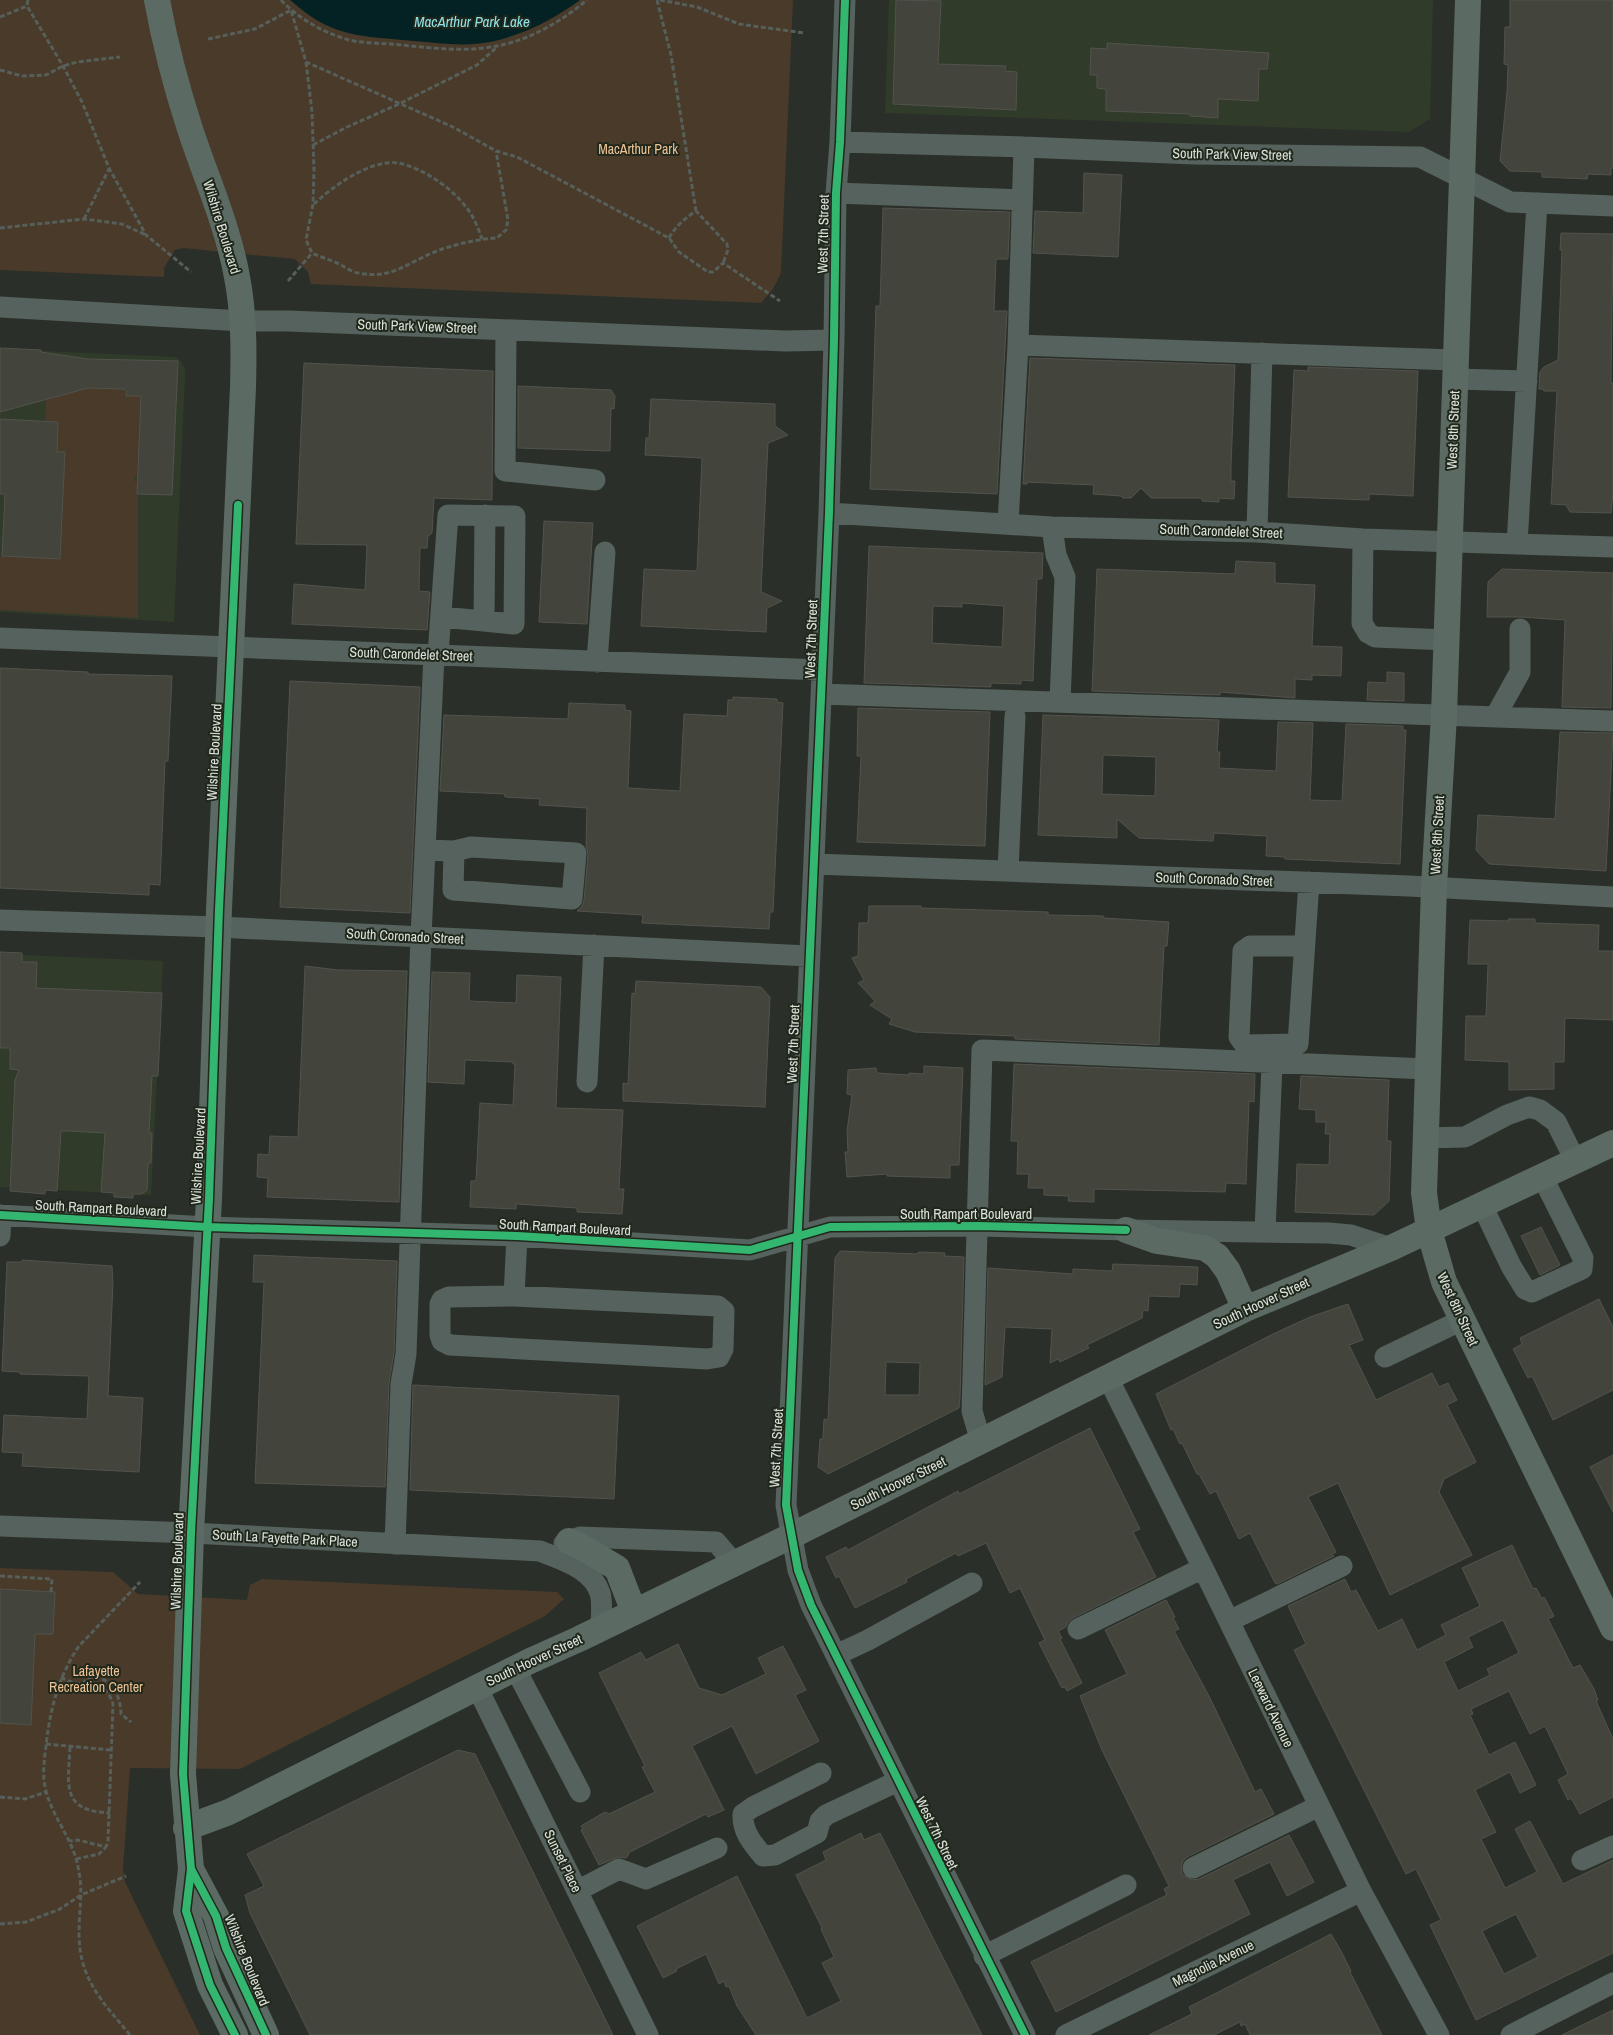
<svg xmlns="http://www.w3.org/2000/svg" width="1613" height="2035" font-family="'Archivo Narrow',sans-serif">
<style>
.built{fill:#303b2a}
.green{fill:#493a2a}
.water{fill:#042123}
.building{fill:#43443b;stroke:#52534d;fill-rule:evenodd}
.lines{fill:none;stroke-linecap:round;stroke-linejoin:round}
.path{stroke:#565f59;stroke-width:3;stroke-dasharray:5 2.5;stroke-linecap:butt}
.minor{stroke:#56625d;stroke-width:21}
.major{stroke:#5b6b64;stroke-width:26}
.cycleway-casing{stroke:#20281c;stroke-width:11}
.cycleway{stroke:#33b770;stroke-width:8}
.labels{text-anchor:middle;stroke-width:4;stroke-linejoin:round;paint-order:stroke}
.park-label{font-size:14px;fill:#eec294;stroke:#20281c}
.street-label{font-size:14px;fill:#dce2da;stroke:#20281c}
.water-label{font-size:15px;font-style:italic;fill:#90e0e7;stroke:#20281c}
</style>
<rect width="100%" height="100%" fill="#2b2f29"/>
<path class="built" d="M889,0H1433L1430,119L1409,132L885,113Z
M0,349L176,357L181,361L185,369V377L174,622L0,612Z
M0,954L163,961L151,1195L0,1187Z"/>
<path class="green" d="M0,0H793L781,273L773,289L761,303L311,284L308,272L295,259L183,248L175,250L164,268V277L0,270Z
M88,388L124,389L126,396H141L138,476L135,477V482H138V618L0,610V556L60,558L65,452H57L58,422L45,421L46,399Z
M0,1568L113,1572L138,1594L247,1600L250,1585L262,1579L557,1592L564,1599L545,1616L240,1769L130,1768L123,1869L125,1882L200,2035H0Z"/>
<path class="water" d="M290,0H580C553,20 523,35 490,42C465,47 439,43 414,41C385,38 354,38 328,26C314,20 302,10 290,0Z"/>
<path class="building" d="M896,0L941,1L938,64L1006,66L1005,71L1017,72L1016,110L893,104Z
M1510,0H1613V168H1611V175L1588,174L1587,179L1542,177V172L1510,171L1500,161L1507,92L1508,65L1504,64L1505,27H1510Z
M1107,43L1269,53L1267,69H1259L1258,101L1218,99V118L1190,116V114L1106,111V89L1097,88V75H1090L1091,48L1107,49Z
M1084,173L1122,175L1118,257L1033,253L1035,211L1083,213Z
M883,208L1010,212L1008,259H996L994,311H1007L997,494L870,489L876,306H880Z
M1561,233L1613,234L1611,383H1613V492L1611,513L1570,512L1566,505L1551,504L1557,391H1544L1543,389H1539V386L1540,372L1544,367L1558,360L1562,250H1560Z
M0,348L41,350V352L88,359L178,361L172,495L137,494L141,396H126V391L124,389L88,388L0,412Z
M1030,358L1235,365L1231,466V481H1235L1234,499L1219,498V502L1202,501V498H1151L1141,488L1131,498H1123L1121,496L1093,494L1094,485L1027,482V484H1023Z
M304,363L493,371L492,500L434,498L432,533L428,536L427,548H420L419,591L430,592L427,630L292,624L294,584L365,590L367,545L296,544Z
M1308,367L1418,371L1413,496L1369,494V500L1288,497L1294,370L1308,371Z
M518,386L611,390L615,396L614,409L611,408L610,451L518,448Z
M651,399L775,404V426L788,435L768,443L761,592L782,601L767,608L766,632L641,626L644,569L697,571L702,458L645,455L646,438H649Z
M0,419L58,422L57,452H65L60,559L2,556L5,494H0Z
M544,521L593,523L587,624L539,622Z
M869,546L1043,553L1042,579H1037L1033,681L1021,680V684L991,683V687L864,683ZM962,603L1004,606L1002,647L932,643L933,606L962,607Z
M1236,561L1275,563V583L1315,585L1312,646L1342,647L1341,676L1312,675V680L1295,679V698L1220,692V695L1092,691L1097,569L1235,574Z
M1502,569L1613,573L1611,708L1562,707L1565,620L1520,617H1487L1488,582Z
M0,668L88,672V674L172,676L168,761H165L160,885L149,884V895L0,888Z
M1387,672L1404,673V701L1367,700L1368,682L1387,683Z
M290,681L420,687L410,913L280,907Z
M733,697L777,699V702L783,703L773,912H770L769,929L642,923L643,915L577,911L582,906L584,900L588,854L586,846L587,808L539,805L540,799L505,797V794L440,791L444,715L568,719L569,703L625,705V710L631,711L628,788L680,791L684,714L727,716L728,700H733Z
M858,708L990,712L985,846L857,842L861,756H857Z
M1043,715L1219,720L1217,752H1220L1219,768L1276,771L1278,722L1313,723L1310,800L1342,801L1346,724L1403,726V730H1406L1400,864L1285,859V857L1266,856L1267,836L1214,833L1213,841L1139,838L1117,819V838L1038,835ZM1103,755L1156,757L1155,796L1102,794Z
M1560,732L1613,733L1606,871L1489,864L1476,850L1478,815L1555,819Z
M869,906H921V908L1048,912V915L1103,916L1104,918L1169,922L1167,946H1164L1159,1045L1015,1039V1036L915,1032L889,1024L892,1019L870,1005L875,1001L858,983L864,980L852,958L858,956L859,923H868Z
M1508,919H1535V923L1599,925L1598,951H1613V1020L1565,1018L1564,1062H1554V1089L1509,1090V1062L1465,1060L1466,1016H1486L1488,964H1468L1470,920L1509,921Z
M0,952L22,953V962H37L36,988L162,993L158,1076H152L149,1133H152L151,1163H148L147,1190L142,1194H133V1198L114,1197V1193L101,1192L105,1133L69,1131H61L57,1191L45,1190V1194L10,1191L15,1080L19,1070L10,1069V1048H0Z
M305,966L338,970L407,971L399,1202L267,1197L268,1178L257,1177L258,1154L269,1155L270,1136L298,1137Z
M432,972L470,973L469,1001L516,1003L517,975L561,977L556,1108L623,1110L619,1189H624L622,1214L577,1212V1208L516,1204V1209L470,1207L471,1181H476L480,1103L513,1105L515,1064H513V1062L465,1060L464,1084L428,1082Z
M636,981L761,987L770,997L765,1107L623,1101V1083L628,1084L632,993L635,994Z
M1014,1064L1255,1074L1254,1102L1249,1101L1246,1184L1226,1183L1225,1192L1094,1189V1202L1068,1201L1069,1196L1044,1195V1188H1028L1029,1174H1017L1018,1141H1011Z
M924,1066L963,1068L959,1165H950V1178L887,1176V1174L847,1177L845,1152H848L847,1131L852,1095L847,1094L848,1070L876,1068L877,1073L909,1075V1073L924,1074Z
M1301,1076L1389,1080L1387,1141H1391L1389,1201L1374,1215L1295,1212L1297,1164L1329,1165L1330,1134H1325L1326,1122H1316V1110L1299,1109Z
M1541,1227L1560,1265L1540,1275L1521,1236Z
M840,1251L917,1254L919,1252L945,1253L944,1256L964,1257L960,1398L959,1408L828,1474L818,1467L820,1439H823L824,1419L828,1420L835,1258ZM886,1362L920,1363L919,1395H885Z
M254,1255L397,1261L394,1353L389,1383L385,1487L255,1483L264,1282H253Z
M22,1260L112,1266L113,1283L108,1396L143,1398L139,1472L22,1466L23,1453L2,1452L4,1415L87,1419L89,1376L20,1374V1372L2,1371L7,1262H22Z
M1113,1264L1198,1267L1197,1285L1180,1284L1179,1297L1149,1296L1148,1311L1143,1310L1142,1318L1087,1345L1089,1348L1060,1362L1058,1359L1050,1363L1052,1329L1005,1327L1002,1377L985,1385L988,1268L1073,1274V1269L1112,1271Z
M1599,1299L1613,1327V1390L1553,1420L1532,1376L1528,1378L1513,1349L1522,1344L1520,1338Z
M1348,1304L1363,1340L1349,1345L1376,1400L1432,1373L1439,1387L1448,1383L1457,1400L1447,1405L1476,1462L1444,1479L1439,1492L1472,1555L1390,1595L1338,1483L1308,1497L1336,1552L1332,1554L1334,1556L1277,1584L1275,1583L1250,1533L1239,1539L1216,1491L1210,1494L1199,1474H1197L1182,1443L1180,1444L1173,1429L1171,1430L1156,1394L1273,1334L1310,1317Z
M413,1385L619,1396L614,1499L410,1490Z
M1090,1428L1140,1529L1133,1532L1156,1577L1073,1618L1068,1622L1066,1627L1058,1631L1062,1638L1060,1639L1082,1683L1067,1691L1065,1687L1062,1688L1039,1643L1045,1640L1020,1588L1010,1593L986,1543L958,1556L956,1553L906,1579L907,1582L855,1608L839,1576L836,1578L826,1557L846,1547L848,1550L958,1491L959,1494Z
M1613,1455V1512L1590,1467Z
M1512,1545L1533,1589L1536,1588L1542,1599L1544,1597L1554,1616L1548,1619L1573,1668L1580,1665L1594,1689L1598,1700L1596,1701L1613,1739V1797L1580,1814L1571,1798L1568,1800L1558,1780L1568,1774L1545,1726L1530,1734L1509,1691L1471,1709L1473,1714L1470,1715L1489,1755L1515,1742L1536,1785L1520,1793L1510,1772L1475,1790L1496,1832L1481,1839L1505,1888L1537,1872L1515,1829L1530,1821L1563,1884L1613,1860V1953L1476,2020L1430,1925L1441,1920L1416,1869L1406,1874L1294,1650L1306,1644L1288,1606L1345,1579L1351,1592L1356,1590L1378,1631L1402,1619L1417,1650L1446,1635L1441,1625L1480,1606L1462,1568ZM1503,1620L1519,1653L1487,1669L1490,1675L1458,1691L1444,1662L1473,1647L1468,1637ZM1516,1914L1538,1957L1504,1974L1482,1931Z
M0,1589L55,1592L53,1634H35L31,1725L0,1723Z
M1166,1600L1175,1617L1173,1618L1179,1629L1174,1631L1210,1698L1255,1792L1261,1789L1274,1814L1187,1857L1183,1861L1181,1867L1182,1874L1192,1880L1199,1879L1289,1835L1314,1882L1287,1896L1270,1862L1233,1880L1250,1914L1056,2012L1031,1962L1167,1895L1164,1889L1169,1886L1102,1750L1080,1696L1127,1674L1105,1630Z
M678,1644L699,1688L722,1695L766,1674L758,1658L783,1646L806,1690L795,1695L819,1741L756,1774L732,1726L692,1746L724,1810L708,1817L706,1814L628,1853L629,1854L626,1858L618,1857L599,1865L581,1830L583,1829L581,1826L605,1812L609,1814L655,1792L642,1767L645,1766L599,1673L641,1652L646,1660Z
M458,1750L475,1754L613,2035H310L250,1913L245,1895L264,1886L247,1854Z
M861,1833L864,1840L880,1833L982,2035H756L737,2006L729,1986L726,1987L724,1981L719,1984L706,1954L676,1969L677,1971L663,1978L637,1926L737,1876L807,2018L841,2001L822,1963L834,1957L821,1929L822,1928L796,1875L826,1860L823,1852Z
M1331,1934L1341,1951L1351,1971L1350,1972L1382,2035H1250L1245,2024L1241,2026L1240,2022L1214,2035H1149L1192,2014L1189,2007Z
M1613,2010V2035H1562Z"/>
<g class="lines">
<path class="path" d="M28,0L27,6L63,66L82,102L109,168L146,235L191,272
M281,0C299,19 324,33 349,40C362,43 377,43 391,44C425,47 462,53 497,46C530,40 562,21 587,0
M657,0L671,55L696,211
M660,0L697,7L739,24L804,33
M0,17L27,6
M208,39L255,29L291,10L306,62L453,127L496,151L517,157L669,238L679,252L708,272H713L723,263L780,301
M306,62L312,112L314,170L313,204L306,240L312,253C320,257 329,259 337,263C344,266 351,272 358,273C392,280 408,262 437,251C456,244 477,239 497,238L506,230L508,220L496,151
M0,70L22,76L46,75L63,66L77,62L120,57
M313,145L347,127L399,104L477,65L497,47
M314,204C332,187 370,159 398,163C424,168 457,191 471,214C476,222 479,231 482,239
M84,219L109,169
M0,228L84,219L122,224L146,235
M669,238C676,226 684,219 696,211L727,244L728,250L723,263
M288,281L312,253
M0,1576L52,1579L51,1592
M61,1677C81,1691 105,1676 113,1704L108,1841L106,1847L78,1840L70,1841
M83,1684L87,1678C111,1674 120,1694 121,1714L131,1722
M46,1744L111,1750
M70,1747C68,1786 61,1811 110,1813
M0,1797L25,1799L46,1792
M76,1859L99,1854L106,1847
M0,1924L26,1922L60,1909L81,1895L126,1876
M130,2035C102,2001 79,1979 79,1933C79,1912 83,1892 79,1872C74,1839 54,1821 46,1791C42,1776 44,1762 46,1746C50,1710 58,1677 79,1646L140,1582"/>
<path class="minor" d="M845,0L840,142L836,193L834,340L829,513L786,1505L798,1570L811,1605L1025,2035
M840,142L1024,147L1194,154L1420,157L1510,202L1613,206
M836,193L1022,200
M0,307L243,321H289L785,341L834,340
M506,330L505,471L595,480
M1018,345L1455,360
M1455,379L1527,381
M829,513L1052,527L1257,532L1363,539L1613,547
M1008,523L1018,345L1024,147
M1052,527L1056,555L1065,577L1060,702
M1257,532L1262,353
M1363,539L1362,623L1368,633L1375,637L1447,640
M1517,544L1537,203
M441,617L484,621L485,515
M0,638L822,670
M438,655L448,515L515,516L514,624L484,621
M597,662L605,552
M821,694L1613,721
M1495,717L1520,672V629
M426,850L454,851L471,847L576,853L572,899L453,890L454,851
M814,864L1409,886L1613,897
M1008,871L1015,716
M0,920L218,927L809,956
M1304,946H1250L1243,951L1239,1037L1245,1045L1298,1044L1309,882
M587,1082L594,945
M1425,1138L1465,1137L1507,1115L1529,1107L1540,1110L1556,1122L1575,1160
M1482,1205L1511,1266L1525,1289L1532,1292L1582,1269L1583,1258L1542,1176
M0,1215L207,1227L517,1236L750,1250L830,1227L978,1226L1126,1230L1329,1233L1351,1235L1391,1248
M1265,1231L1272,1064
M0,1236L1,1215
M514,1296L718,1306L724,1311L723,1349L719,1357L707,1359L450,1345L442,1341L440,1335V1304L442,1300L449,1297Z
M514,1296L517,1236
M1385,1357L1462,1320
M1108,1378L1203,1568L1361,1891L1439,2035
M981,1442L972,1411L982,1050L1427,1069
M0,1526L191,1533L540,1551C561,1560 592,1568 600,1593C603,1603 601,1617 601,1628
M564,1543L580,1537L716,1542L734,1563
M395,1544L401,1384L406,1354L421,937L434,655
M1229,1621L1342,1566
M1078,1629L1203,1568
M836,1655L868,1640L972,1583
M515,1668L580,1792
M477,1687L648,2035
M821,1773L753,1807L743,1814C742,1831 752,1843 763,1856L775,1855L817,1833L820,1821L826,1815L898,1781
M1582,1860L1613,1846
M1193,1868L1319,1806
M577,1891L619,1869L646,1879L717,1848
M984,1956L1126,1885
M1066,2035L1361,1891
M1511,2035L1613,1983"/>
<path class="major" d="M157,0C165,44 176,86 190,129C206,178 228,226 237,277C244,313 244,350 243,387L219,909L209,1199L191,1533L183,1774L191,1869L186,1911L210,1985L235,2035
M1468,0L1444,715L1434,887L1424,1193L1429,1230L1444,1282L1613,1628
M1126,1230L1157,1241L1205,1248L1217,1256L1228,1271L1245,1309
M569,1541L578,1545L617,1568L634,1612
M186,1828L229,1812L530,1661L579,1639L791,1536L1245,1309L1391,1248L1613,1143
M191,1869L216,1916L226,1948L266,2035"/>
<g class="cycleway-casing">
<path id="cycleway" d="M845,0L840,142L836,193L834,340L829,513L786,1505L798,1570L811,1605L1025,2035
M0,1215L207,1227L517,1236L750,1250L830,1227L978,1226L1126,1230
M191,1869L216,1916L226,1948L266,2035
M235,2035L210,1985L186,1911L191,1869L183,1774L191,1533L209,1199L219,909L238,505"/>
</g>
<use href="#cycleway" class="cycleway"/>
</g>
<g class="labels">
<g class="park-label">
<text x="638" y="154">MacArthur Park</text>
<text x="96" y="1676">Lafayette<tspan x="96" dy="16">Recreation Center</tspan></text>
</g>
<g class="street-label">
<text transform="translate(1232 154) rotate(1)" y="5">South Park View Street</text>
<text transform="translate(222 227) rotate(73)" y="5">Wilshire Boulevard</text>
<text transform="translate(823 234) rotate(-89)" y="5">West 7th Street</text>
<text transform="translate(417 326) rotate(2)" y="5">South Park View Street</text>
<text transform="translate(1453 430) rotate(-88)" y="5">West 8th Street</text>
<text transform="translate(1221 531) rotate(2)" y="5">South Carondelet Street</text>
<text transform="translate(811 639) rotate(-88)" y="5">West 7th Street</text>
<text transform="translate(411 654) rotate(2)" y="5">South Carondelet Street</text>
<text transform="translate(214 752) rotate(-87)" y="5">Wilshire Boulevard</text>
<text transform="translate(1437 835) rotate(-87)" y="5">West 8th Street</text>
<text transform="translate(1214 879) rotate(2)" y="5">South Coronado Street</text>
<text transform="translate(405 936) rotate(3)" y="5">South Coronado Street</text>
<text transform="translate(793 1044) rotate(-88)" y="5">West 7th Street</text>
<text transform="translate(198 1156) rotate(-87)" y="5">Wilshire Boulevard</text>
<text transform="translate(101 1208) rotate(3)" y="5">South Rampart Boulevard</text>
<text x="966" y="1219">South Rampart Boulevard</text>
<text transform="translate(565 1227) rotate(3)" y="5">South Rampart Boulevard</text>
<text transform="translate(1261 1303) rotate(-25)" y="5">South Hoover Street</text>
<text transform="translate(1458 1309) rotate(65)" y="5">West 8th Street</text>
<text transform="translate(776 1448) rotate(-87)" y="5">West 7th Street</text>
<text transform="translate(898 1483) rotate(-26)" y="5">South Hoover Street</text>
<text transform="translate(285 1538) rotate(3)" y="5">South La Fayette Park Place</text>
<text transform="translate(177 1561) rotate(-88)" y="5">Wilshire Boulevard</text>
<text transform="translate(534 1660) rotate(-25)" y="5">South Hoover Street</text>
<text transform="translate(1271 1708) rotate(64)" y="5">Leeward Avenue</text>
<text transform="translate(937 1833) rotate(64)" y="5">West 7th Street</text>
<text transform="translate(563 1861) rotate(64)" y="5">Sunset Place</text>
<text transform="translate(247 1960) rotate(68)" y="5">Wilshire Boulevard</text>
<text transform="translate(1213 1963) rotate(-26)" y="5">Magnolia Avenue</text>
</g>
<g class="water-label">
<text x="472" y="27">MacArthur Park Lake</text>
</g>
</g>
</svg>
